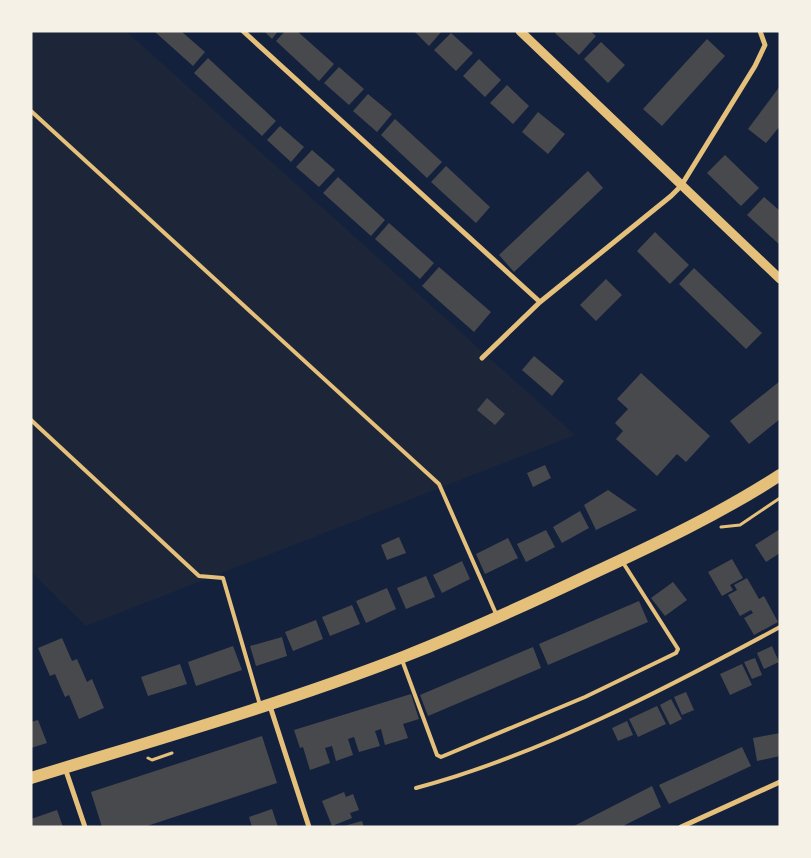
<svg xmlns="http://www.w3.org/2000/svg" width="811" height="858" font-family="'Alegreya Sans',sans-serif">
<style>
.green{fill:#1d2539}
.building{fill:#48494c}
.lines{fill:none;stroke-linecap:round;stroke-linejoin:round}
.path{stroke:#e5c07b;stroke-width:3}
.service{stroke:#e5c07b;stroke-width:4}
.minor{stroke:#e5c07b;stroke-width:5}
.tertiary{stroke:#e5c07b;stroke-width:9}
.primary{stroke:#e5c07b;stroke-width:12}
</style>
<rect width="100%" height="100%" fill="#14213d"/>
<path class="green" d="M31,31H126L575,435L86,626L31,572Z"/>
<path class="building" d="M154,31H181L205,52L193,66Z
M264,31H278L272,39Z
M285,31H297L334,64L319,81L276,41Z
M414,31H442L429,46Z
M557,31H590L596,36L579,55L555,33Z
M451,33L473,53L456,71L434,50Z
M707,39L725,56L662,126L643,109Z
M601,42L625,65L608,83L584,59Z
M208,58L276,121L262,136L194,73Z
M479,59L501,80L485,97L463,76Z
M339,67L364,89L349,105L324,83Z
M507,85L529,106L513,124L490,103Z
M780,86V126L766,143L748,129Z
M368,94L392,114L377,132L353,111Z
M538,112L565,134L548,154L522,132Z
M395,119L442,162L427,178L381,135Z
M280,126L304,147L291,162L267,140Z
M312,150L335,170L319,187L296,167Z
M725,155L759,188L741,206L707,173Z
M446,166L490,207L476,223L431,182Z
M588,171L603,188L514,272L499,255Z
M338,177L385,220L371,236L323,193Z
M764,197L780,211V245L747,215Z
M389,223L434,263L420,279L375,239Z
M655,232L689,265L670,284L637,251Z
M439,267L491,312L474,332L422,286Z
M694,268L762,333L746,349L679,284Z
M606,279L622,295L596,321L580,305Z
M534,356L564,381L552,396L522,370Z
M641,373L710,436L686,462L677,454L657,476L616,439L623,431L615,423L628,409L617,399Z
M780,381V419L749,444L730,421Z
M487,398L505,414L495,425L477,410Z
M545,465L551,478L533,487L527,473Z
M608,490L637,510L596,530L584,505Z
M580,511L589,528L562,543L553,527Z
M780,529V553L766,562L755,545Z
M546,530L555,547L526,562L517,544Z
M399,537L406,553L387,560L381,545Z
M508,538L518,558L485,574L476,554Z
M732,559L743,578L730,585L733,590L722,596L708,572Z
M462,561L470,579L442,593L433,575Z
M426,576L435,597L406,609L397,588Z
M747,578L759,599L764,596L778,622L754,635L744,618L753,613L751,610L740,616L728,595L737,590L734,585Z
M673,582L687,600L665,616L651,598Z
M387,588L396,609L366,623L356,601Z
M639,601L648,622L548,665L539,644Z
M352,605L360,624L330,636L322,617Z
M316,620L323,639L293,651L285,632Z
M282,637L287,656L256,666L250,646Z
M62,638L72,661L77,659L87,682L92,679L104,708L79,719L69,695L65,697L55,674L50,676L38,648Z
M233,646L242,670L196,686L188,662Z
M772,646L779,662L764,669L757,653Z
M533,647L541,668L428,716L420,695Z
M755,658L762,675L752,679L744,662Z
M180,664L187,684L148,696L141,677Z
M742,664L752,685L730,695L720,674Z
M686,692L694,710L682,715L674,697Z
M411,694L419,719L403,724L408,738L385,745L381,729L375,731L380,746L359,752L354,737L348,739L353,755L336,761L332,746L325,748L330,763L310,770L303,747L300,748L294,730Z
M671,699L682,719L670,725L660,705Z
M657,706L666,724L638,737L629,719Z
M38,720L47,743L31,748V722Z
M627,721L633,735L618,741L612,728Z
M780,733V756L757,761L753,738Z
M262,736L277,783L144,827H102L91,792Z
M742,747L751,766L669,804L659,785Z
M652,786L661,807L621,827H572Z
M344,792L346,797L353,794L359,810L350,813L352,818L332,826L322,801Z
M272,809L278,827H252L249,817Z
M57,810L63,827H31V819Z
M362,821L364,827H344V826Z"/>
<g class="lines">
<path class="path" d="M721,527L740,525L780,498
M148,758L152,760L172,753"/>
<path class="service" d="M31,111L439,484L497,616
M31,420L199,576L223,578L260,705
M402,660L437,755L441,757L585,697L676,653L678,649L622,561
M416,788C540,755 667,688 780,627"/>
<path class="minor" d="M243,31L540,302
M482,358L540,302L671,196L681,186L755,66L765,45L760,31
M270,706L309,827
M65,768L85,827
M681,827L780,782"/>
<path class="tertiary" d="M520,31L780,279"/>
<path class="primary" d="M31,778C155,740 282,704 403,657C466,632 528,604 589,575C654,545 720,514 780,475"/>
</g>
<rect width="811" height="858" fill="none" stroke="#f6f1e7" stroke-width="65"/>
</svg>
